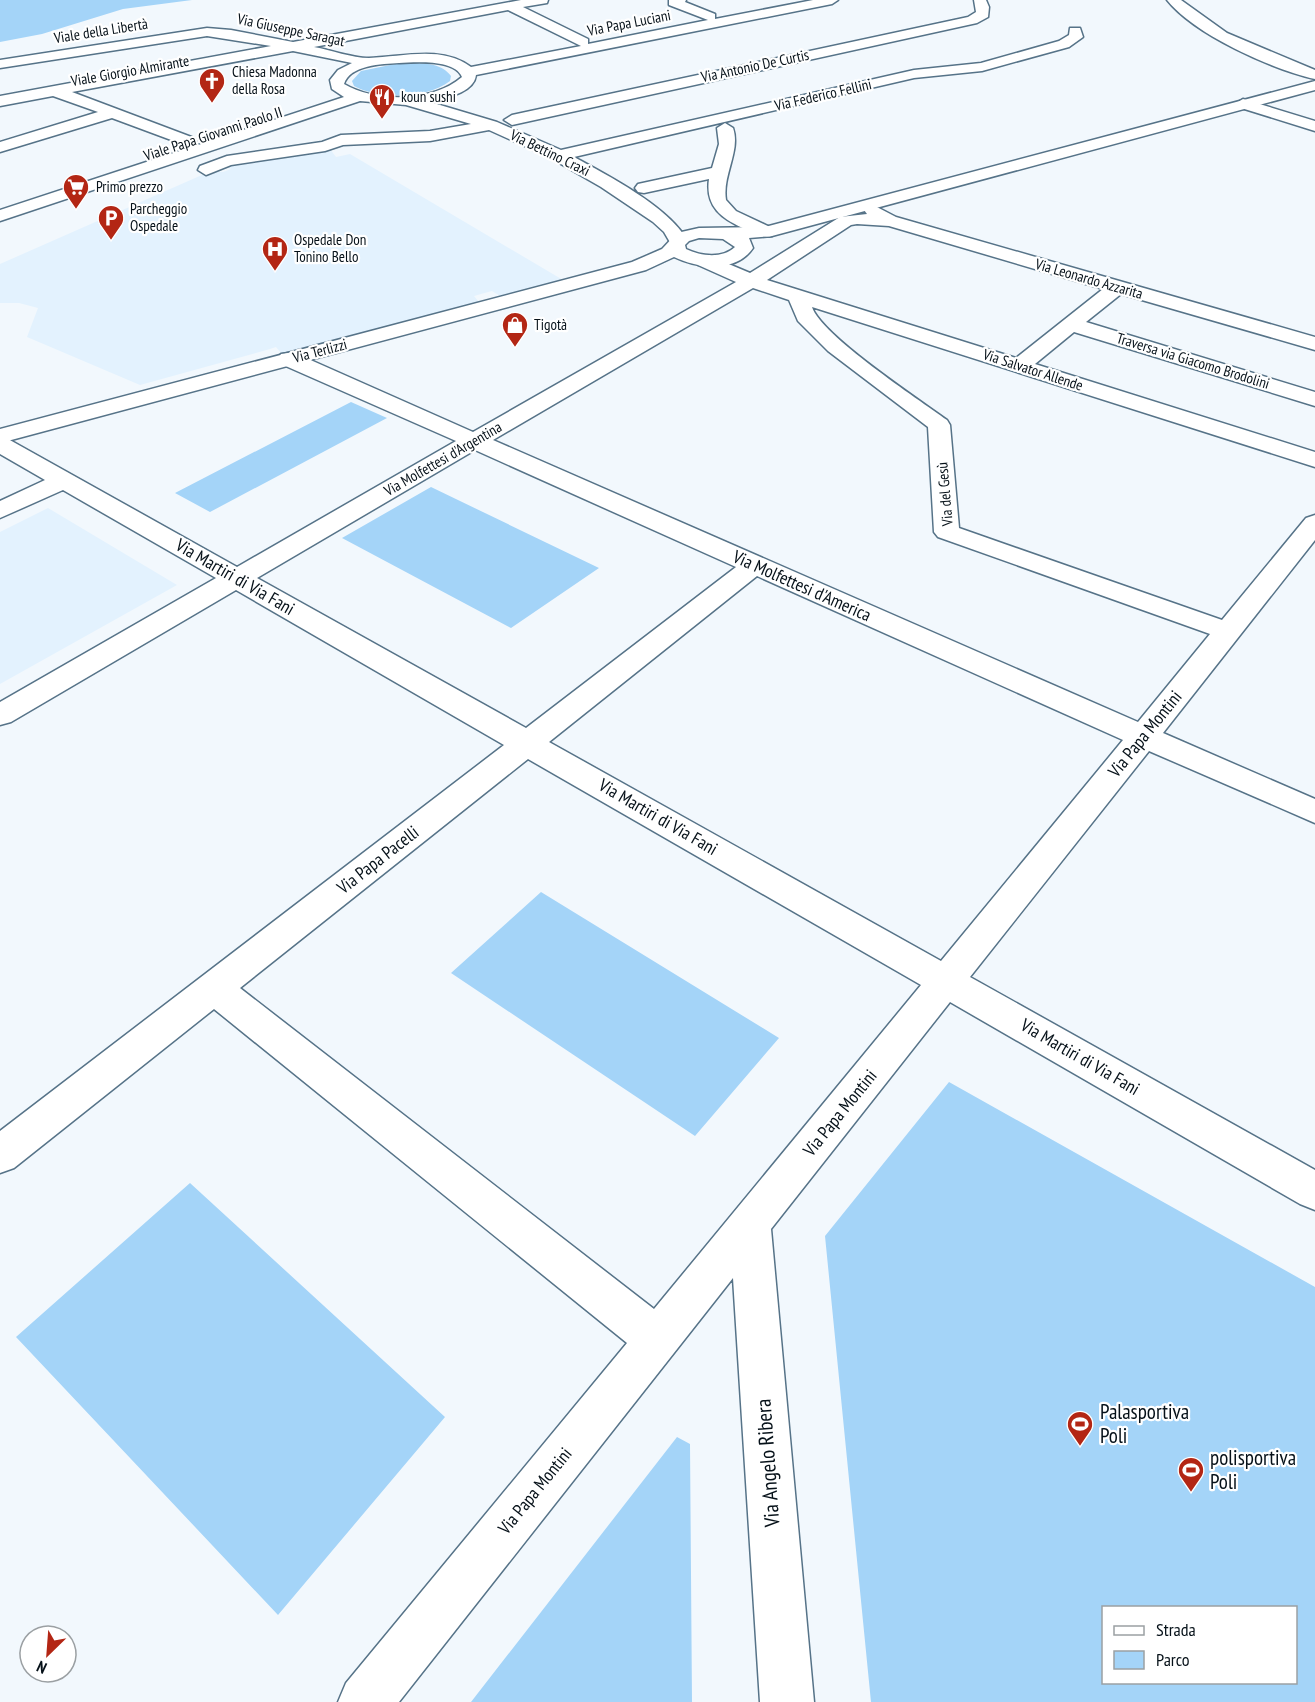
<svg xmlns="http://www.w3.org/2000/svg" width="1315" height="1702" font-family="'PT Sans Narrow',sans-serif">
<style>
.built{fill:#e3f2fe}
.green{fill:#a4d4f8;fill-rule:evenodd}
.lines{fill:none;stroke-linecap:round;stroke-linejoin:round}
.minor-casing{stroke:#567388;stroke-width:3}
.secondary-casing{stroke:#567388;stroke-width:3}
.minor{fill:#fff;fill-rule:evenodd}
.secondary{fill:#fff;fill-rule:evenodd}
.labels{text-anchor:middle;stroke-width:4.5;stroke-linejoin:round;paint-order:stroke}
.far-street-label{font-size:15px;fill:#061119;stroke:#fff}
.far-poi-label{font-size:15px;fill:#061119;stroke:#fff;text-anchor:start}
.street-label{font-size:18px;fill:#061119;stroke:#fff}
.near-poi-label{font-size:21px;fill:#061119;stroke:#fff;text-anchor:start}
.near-street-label{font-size:21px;fill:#061119;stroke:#fff}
</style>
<rect width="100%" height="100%" fill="#f2f8fd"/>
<path class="built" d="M325,149H330L336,157L350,154L563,280L500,296L492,291L481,294L474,296L479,302L282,354L276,347L270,349L140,385L27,337L38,308L19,303H0V264L211,171L223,172L231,169L225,165Z
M48,508L177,585L0,684V532Z"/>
<path class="green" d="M0,0H192L123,9L42,34L0,42Z
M400,63C416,63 441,61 451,76L450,81C426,99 380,100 354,86L352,81L361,71Z
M351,402L387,418L210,512L175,493Z
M431,487L599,568L511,628L342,538Z
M541,892L779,1038L695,1136L451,973Z
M949,1082L1315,1287V1702H871L825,1236ZM1104,1608H1296V1682H1104Z
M190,1183L445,1417L278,1615L16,1337Z
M677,1437L690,1444L692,1702H471Z"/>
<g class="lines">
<g class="minor-casing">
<path id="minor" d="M521,0H548L547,3L523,7L588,39V44L708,20L669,5V0H686L685,2L715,14V19L813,0H838L832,4L476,75C474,93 445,98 430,102L497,122L561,150L914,70L981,63L1059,41L1069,35L1070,28H1080L1083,37L1069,47L982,71L914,78L574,157C607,175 669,207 687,240L685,244H671L664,232L653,222L601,187L547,156L489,130L430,141L343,145L325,151L231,165L206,175L198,170L200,166L227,156L322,142L341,135L430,131L471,124L406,105L360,101L0,221V210L344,97L332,89L330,80L338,70L352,63L293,51L72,92L194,138L196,141L188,146L182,144L112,118L0,152V142L98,112L53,96L0,106V96L271,46L207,36L0,68V60L207,28L231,30L293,42ZM508,10L581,46L471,67C442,45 402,57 369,58C352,58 331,50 314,47ZM399,63C415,62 455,59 462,77C433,102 377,103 344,84C350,65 382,64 399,63Z
M974,0H986L989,7L988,17L977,23L512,125L504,120L512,115L968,17L976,12Z
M1243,99L1315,121V131L1238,107L1235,104Z
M725,123L733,128C741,151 722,175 726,200L736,211L772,228L775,232L772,236C762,238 754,234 745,229C722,219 705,207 709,179L644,193L638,192L635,188L638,184L712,168L719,144L717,128Z
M873,205L896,217L1315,337V350L1121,294L1086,322L1315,392V406L1074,332L1035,364L1315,452V467L812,307C821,335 918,399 947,420L950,425L959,528L1222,620L1306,518L1315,515V540L1163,733L1315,799V823L1149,751L970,977L1315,1170V1210L1300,1204L950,1002L771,1229L814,1702H760L733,1278L399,1702H338L346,1683L627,1343L214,1009L14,1168L0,1173V1131L504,745L236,590L11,722L0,725V702L216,578L63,490L0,518V501L45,480L0,454V437L8,439L237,567L456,441L281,364L278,359L281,354L289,353L297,354L473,432L736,282L698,265L696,261L698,257H712L750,273L840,217L867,214L864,210L867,206ZM857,224L889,226L1103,289L1016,358L767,280L851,225ZM753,288L789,300L798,321L828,351L928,427L934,532L938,537L1210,634L1138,722L493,440ZM475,450L736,567L526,728L257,578ZM757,576L1123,740L941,961L549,742ZM528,759L921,985L654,1309L240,988Z"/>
</g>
<g class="secondary-casing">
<path id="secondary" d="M1167,0H1181L1227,33L1315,70V79C1272,69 1195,35 1167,0Z
M1315,81V90L772,236L749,238L753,248C736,273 699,269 674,257L646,270L0,443V429L632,262L662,249L677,233L699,228L765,227ZM699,238L723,239L735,247C722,259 701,256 686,249L685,245L689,241Z"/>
</g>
<use href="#minor" class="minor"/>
<use href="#secondary" class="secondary"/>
</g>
<defs>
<g id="church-pin" transform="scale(1.35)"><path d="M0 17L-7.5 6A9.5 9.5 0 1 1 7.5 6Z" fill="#b32614" stroke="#fff"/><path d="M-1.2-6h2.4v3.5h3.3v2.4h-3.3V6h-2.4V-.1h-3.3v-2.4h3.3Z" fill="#fff"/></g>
<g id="restaurant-pin" transform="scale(1.35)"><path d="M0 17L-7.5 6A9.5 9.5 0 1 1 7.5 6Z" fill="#b32614" stroke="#fff"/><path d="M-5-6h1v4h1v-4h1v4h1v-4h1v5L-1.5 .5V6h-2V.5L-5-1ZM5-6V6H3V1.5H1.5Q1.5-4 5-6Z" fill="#fff"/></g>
<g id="supermarket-pin" transform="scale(1.35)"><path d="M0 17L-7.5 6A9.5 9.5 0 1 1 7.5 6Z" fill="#b32614" stroke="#fff"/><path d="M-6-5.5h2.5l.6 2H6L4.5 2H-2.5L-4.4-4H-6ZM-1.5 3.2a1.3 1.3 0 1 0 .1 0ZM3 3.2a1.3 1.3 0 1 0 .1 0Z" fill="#fff"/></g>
<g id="parking-pin" transform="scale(1.35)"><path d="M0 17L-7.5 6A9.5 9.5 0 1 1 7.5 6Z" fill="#b32614" stroke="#fff"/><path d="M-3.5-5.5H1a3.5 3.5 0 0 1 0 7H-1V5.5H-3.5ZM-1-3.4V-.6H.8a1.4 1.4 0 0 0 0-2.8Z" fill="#fff"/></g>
<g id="hospital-pin" transform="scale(1.35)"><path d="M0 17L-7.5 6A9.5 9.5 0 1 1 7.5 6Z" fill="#b32614" stroke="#fff"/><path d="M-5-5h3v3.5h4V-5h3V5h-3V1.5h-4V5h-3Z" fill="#fff"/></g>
<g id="shop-pin" transform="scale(1.35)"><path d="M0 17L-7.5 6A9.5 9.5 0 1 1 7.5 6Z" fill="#b32614" stroke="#fff"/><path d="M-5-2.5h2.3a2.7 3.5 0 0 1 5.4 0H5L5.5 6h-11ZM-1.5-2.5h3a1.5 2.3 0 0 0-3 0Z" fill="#fff"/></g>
<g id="stadium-pin" transform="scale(1.35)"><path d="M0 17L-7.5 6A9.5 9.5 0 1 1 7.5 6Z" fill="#b32614" stroke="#fff"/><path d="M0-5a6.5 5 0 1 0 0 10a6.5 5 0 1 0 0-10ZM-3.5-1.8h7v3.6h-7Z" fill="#fff"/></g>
</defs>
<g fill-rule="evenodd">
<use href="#church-pin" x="212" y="81"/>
<use href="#restaurant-pin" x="382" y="97"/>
<use href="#supermarket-pin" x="76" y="187"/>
<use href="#parking-pin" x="111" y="218"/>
<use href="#hospital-pin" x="275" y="249"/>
<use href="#shop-pin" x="515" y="325"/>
<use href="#stadium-pin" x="1080" y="1424"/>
<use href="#stadium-pin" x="1191" y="1470"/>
</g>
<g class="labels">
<g class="far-street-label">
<text transform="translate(629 23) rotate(-11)" y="5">Via Papa Luciani</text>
<text transform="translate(291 30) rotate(12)" y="5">Via Giuseppe Saragat</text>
<text transform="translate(101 31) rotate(-9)" y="5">Viale della Libertà</text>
<text transform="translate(755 66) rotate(-12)" y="5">Via Antonio De Curtis</text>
<text transform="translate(130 71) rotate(-10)" y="5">Viale Giorgio Almirante</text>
<text transform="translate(823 95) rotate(-13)" y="5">Via Federico Fellini</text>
<text transform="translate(213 134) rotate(-18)" y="5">Viale Papa Giovanni Paolo II</text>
<text transform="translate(550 153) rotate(26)" y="5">Via Bettino Craxi</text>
<text transform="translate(1089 279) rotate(16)" y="5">Via Leonardo Azzarita</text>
<text transform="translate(320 351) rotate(-15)" y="5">Via Terlizzi</text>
<text transform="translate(1193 361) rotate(17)" y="5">Traversa via Giacomo Brodolini</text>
<text transform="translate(1033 370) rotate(18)" y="5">Via Salvator Allende</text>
<text transform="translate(443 459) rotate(-30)" y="5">Via Molfettesi d'Argentina</text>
<text transform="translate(945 494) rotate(-95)" y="5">Via del Gesù</text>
</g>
<g class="far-poi-label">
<text x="232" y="77">Chiesa Madonna<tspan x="232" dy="17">della Rosa</tspan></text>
<text x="401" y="102">koun sushi</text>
<text x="96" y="192">Primo prezzo</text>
<text x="130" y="214">Parcheggio<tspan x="130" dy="17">Ospedale</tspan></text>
<text x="294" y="245">Ospedale Don<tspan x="294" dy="17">Tonino Bello</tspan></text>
<text x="534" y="330">Tigotà</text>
</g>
<g class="street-label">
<text transform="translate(235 577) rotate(30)" y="6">Via Martiri di Via Fani</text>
<text transform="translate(802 586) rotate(24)" y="6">Via Molfettesi d'America</text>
<text transform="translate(1145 734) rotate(-51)" y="6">Via Papa Montini</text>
<text transform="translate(658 817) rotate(30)" y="6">Via Martiri di Via Fani</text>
<text transform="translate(378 860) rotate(-38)" y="6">Via Papa Pacelli</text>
<text transform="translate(1080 1057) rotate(30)" y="6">Via Martiri di Via Fani</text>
<text transform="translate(840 1113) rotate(-51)" y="6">Via Papa Montini</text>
<text transform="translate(535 1491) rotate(-51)" y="6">Via Papa Montini</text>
</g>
<g class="near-poi-label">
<text x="1100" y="1419">Palasportiva<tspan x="1100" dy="24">Poli</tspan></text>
<text x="1210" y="1465">polisportiva<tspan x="1210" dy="24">Poli</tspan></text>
</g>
<g class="near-street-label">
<text transform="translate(768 1463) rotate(-94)" y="7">Via Angelo Ribera</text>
</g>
</g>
<rect x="1102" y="1606" width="195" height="78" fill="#ffffff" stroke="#9ba0a3" stroke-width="1.5"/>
<rect x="1114" y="1626" width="30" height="9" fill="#ffffff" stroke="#9ba0a3" stroke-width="1.5"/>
<text x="1156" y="1636" font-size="18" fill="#061119">Strada</text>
<rect x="1114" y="1651" width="30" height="18" fill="#a4d4f8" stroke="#9ba0a3" stroke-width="1.5"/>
<text x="1156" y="1666" font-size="18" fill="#061119">Parco</text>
<g transform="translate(48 1654) rotate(205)"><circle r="28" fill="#ffffff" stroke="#9ba0a3" stroke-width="1.5"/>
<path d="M0-4.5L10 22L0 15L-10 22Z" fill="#b32614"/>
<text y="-9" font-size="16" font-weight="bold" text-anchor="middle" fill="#061119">N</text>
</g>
</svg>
